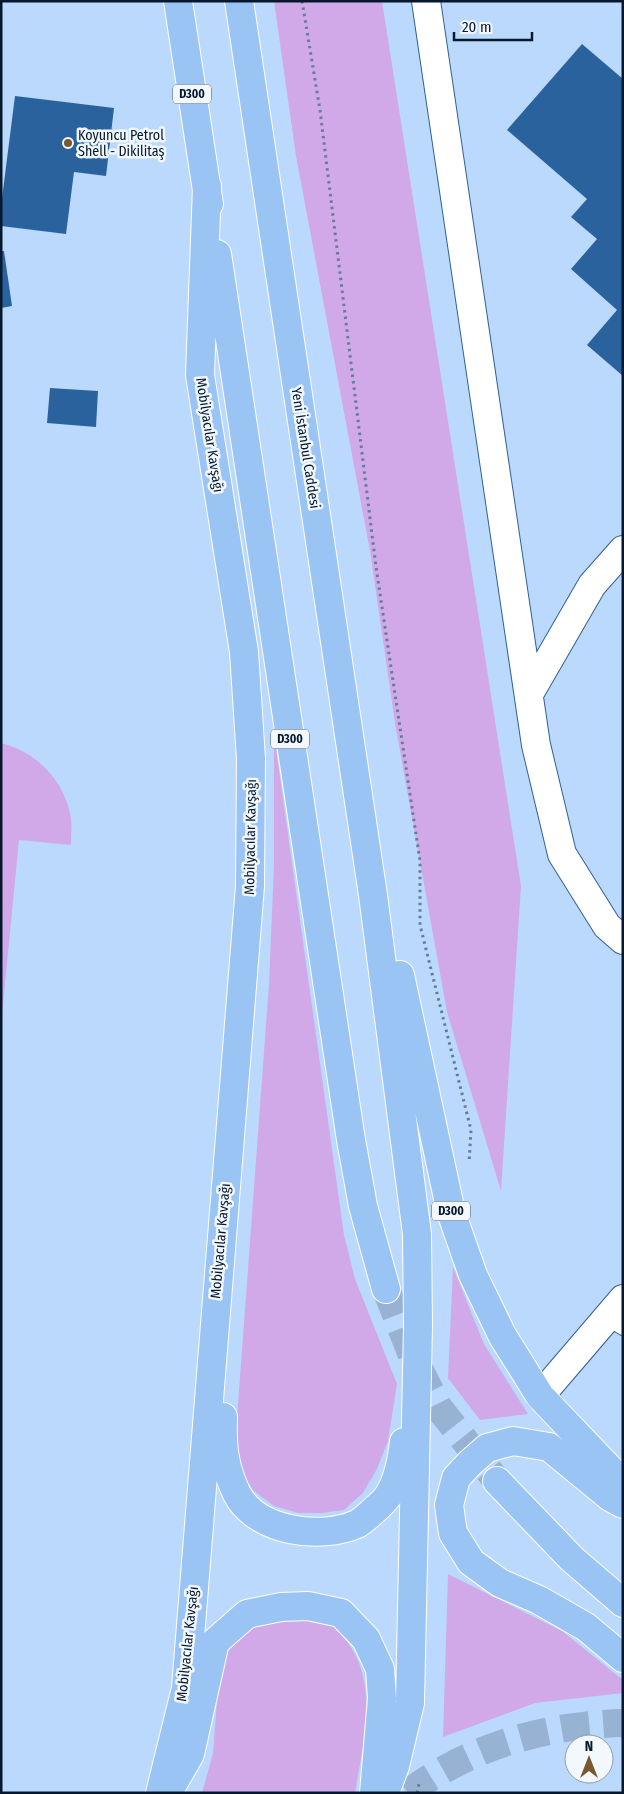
<svg xmlns="http://www.w3.org/2000/svg" width="624" height="1794" font-family="'Fira Sans Condensed',sans-serif">
<style>
.green{fill:#d1a9e9}
.building{fill:#2a629e}
.lines{fill:none;stroke-linecap:round;stroke-linejoin:round}
.trunk-tunnel{stroke:#97b2d3;stroke-width:28;stroke-dasharray:28 14;stroke-linecap:butt}
.service-casing{stroke:#316095;stroke-width:16}
.minor-casing{stroke:#316095;stroke-width:30}
.trunk-casing{stroke:#fff;stroke-width:30}
.path{stroke:#647d9a;stroke-width:3;stroke-dasharray:2.5 4;stroke-linecap:butt}
.service{stroke:#fff;stroke-width:14}
.minor{stroke:#fff;stroke-width:28}
.trunk{stroke:#9ac4f4;stroke-width:28}
.poi-dot{fill:#78582e;stroke:#f2f8fe;stroke-width:2}
.labels{text-anchor:middle;stroke-width:5;stroke-linejoin:round;paint-order:stroke}
.shield{fill:#f2f8fe;stroke:#4c5b6c;stroke-width:1}
.shield-label{font-size:12px;font-weight:bold;fill:#05182d}
.poi-label{font-size:14px;fill:#05182d;stroke:#f2f8fe;text-anchor:start}
.street-label{font-size:14px;fill:#05182d;stroke:#f2f8fe}
</style>
<rect width="100%" height="100%" fill="#bbd9fd"/>
<path class="green" d="M274,1H382L521,886L501,1191L447,1012L395,723L370,551L296,156Z
M274,734L344,1235L355,1279L397,1384L388,1441L377,1469L363,1493L344,1510L322,1513H299L274,1506L254,1491L238,1469L235,1445L269,984L274,863Z
M1,743C37,752 65,781 71,818C72,826 71,836 71,845L19,840L1,1025Z
M453,1267L484,1344L528,1414L480,1420L448,1378Z
M448,1574L562,1631L623,1680V1693L535,1703L443,1737Z
M284,1617C298,1618 314,1617 326,1622C334,1625 341,1634 346,1640C380,1684 363,1743 355,1793H202L213,1753L220,1663L232,1646L252,1628Z"/>
<path class="building" d="M582,44L623,79V376L587,345L617,310L571,269L597,239L571,217L587,199L507,130Z
M15,96L114,108L106,176L74,172L66,234L1,226V206Z
M1,251H4L12,306L1,308Z
M50,388L98,391L96,427L47,423Z"/>
<g class="lines">
<path class="trunk-tunnel" d="M386,1289L412,1355L439,1408L497,1481
M408,1793C471,1746 545,1725 623,1723"/>
<g class="service-casing">
<path id="service" d="M607,1318L623,1328"/>
</g>
<g class="minor-casing">
<path id="minor" d="M426,1L536,745L562,854L607,926L623,940
M529,694L592,585L623,550
M540,1396L623,1299"/>
</g>
<g class="trunk-casing">
<path id="trunk" d="M178,1L209,204
M239,1L373,895L417,1234L418,1325L410,1703L395,1766L385,1793
M217,254L351,1140L363,1206L386,1289
M400,975L451,1212L473,1275L502,1335L540,1396L623,1483
M223,1417C222,1447 224,1467 237,1494C257,1532 321,1540 357,1524C363,1521 384,1502 388,1496C398,1481 402,1459 404,1442
M497,1481L572,1559L623,1603
M623,1504L610,1497L549,1447L513,1441L487,1448L470,1463L456,1478L449,1505L453,1533L471,1562L500,1583L539,1600L586,1627L623,1658
M170,1789L190,1754L215,1642L247,1614L281,1607L308,1606L341,1613L366,1639L380,1669L382,1698L374,1793
M160,1793L186,1688L250,886L251,759L244,652L200,375L207,186"/>
</g>
<path class="path" d="M302,1L320,110L376,567L420,861V925L471,1130L469,1163
M417,1793L419,1784"/>
<use href="#service" class="service"/>
<use href="#minor" class="minor"/>
<use href="#trunk" class="trunk"/>
</g>
<circle class="poi-dot" cx="68" cy="143" r="5"/>
<g class="labels">
<g class="shield">
<rect x="173" y="84.5" width="38" height="19" rx="4"/>
<rect x="271" y="729.5" width="38" height="19" rx="4"/>
<rect x="432" y="1201.5" width="38" height="19" rx="4"/>
</g>
<g class="shield-label">
<text x="192" y="98">D300</text>
<text x="290" y="743">D300</text>
<text x="451" y="1215">D300</text>
</g>
<g class="poi-label">
<text x="78" y="140">Koyuncu Petrol<tspan x="78" dy="16">Shell - Dikilitaş</tspan></text>
</g>
<g class="street-label">
<text transform="translate(210 435) rotate(81)" y="5">Mobilyacılar Kavşağı</text>
<text transform="translate(306 448) rotate(81)" y="5">Yeni İstanbul Caddesi</text>
<text transform="translate(250 837) rotate(-89)" y="5">Mobilyacılar Kavşağı</text>
<text transform="translate(220 1241) rotate(-85)" y="5">Mobilyacılar Kavşağı</text>
<text transform="translate(187 1644) rotate(-84)" y="5">Mobilyacılar Kavşağı</text>
</g>
</g>
<rect width="624" height="1794" fill="none" stroke="#05182d" stroke-width="5"/>
<g transform="translate(589 1759)"><circle r="24" fill="#f2f8fe" stroke="#939eaa"/>
<path d="M0-4L9 19L0 12L-9 19Z" fill="#78582e"/>
<text y="-8" font-size="14" font-weight="bold" text-anchor="middle" fill="#05182d">N</text>
</g>
<path d="M454 32v8h78v-8" fill="none" stroke="#05182d" stroke-width="2.5"/>
<text x="462" y="32" font-size="15" fill="#05182d" stroke="#f2f8fe" stroke-width="4" paint-order="stroke">20 m</text>
</svg>
